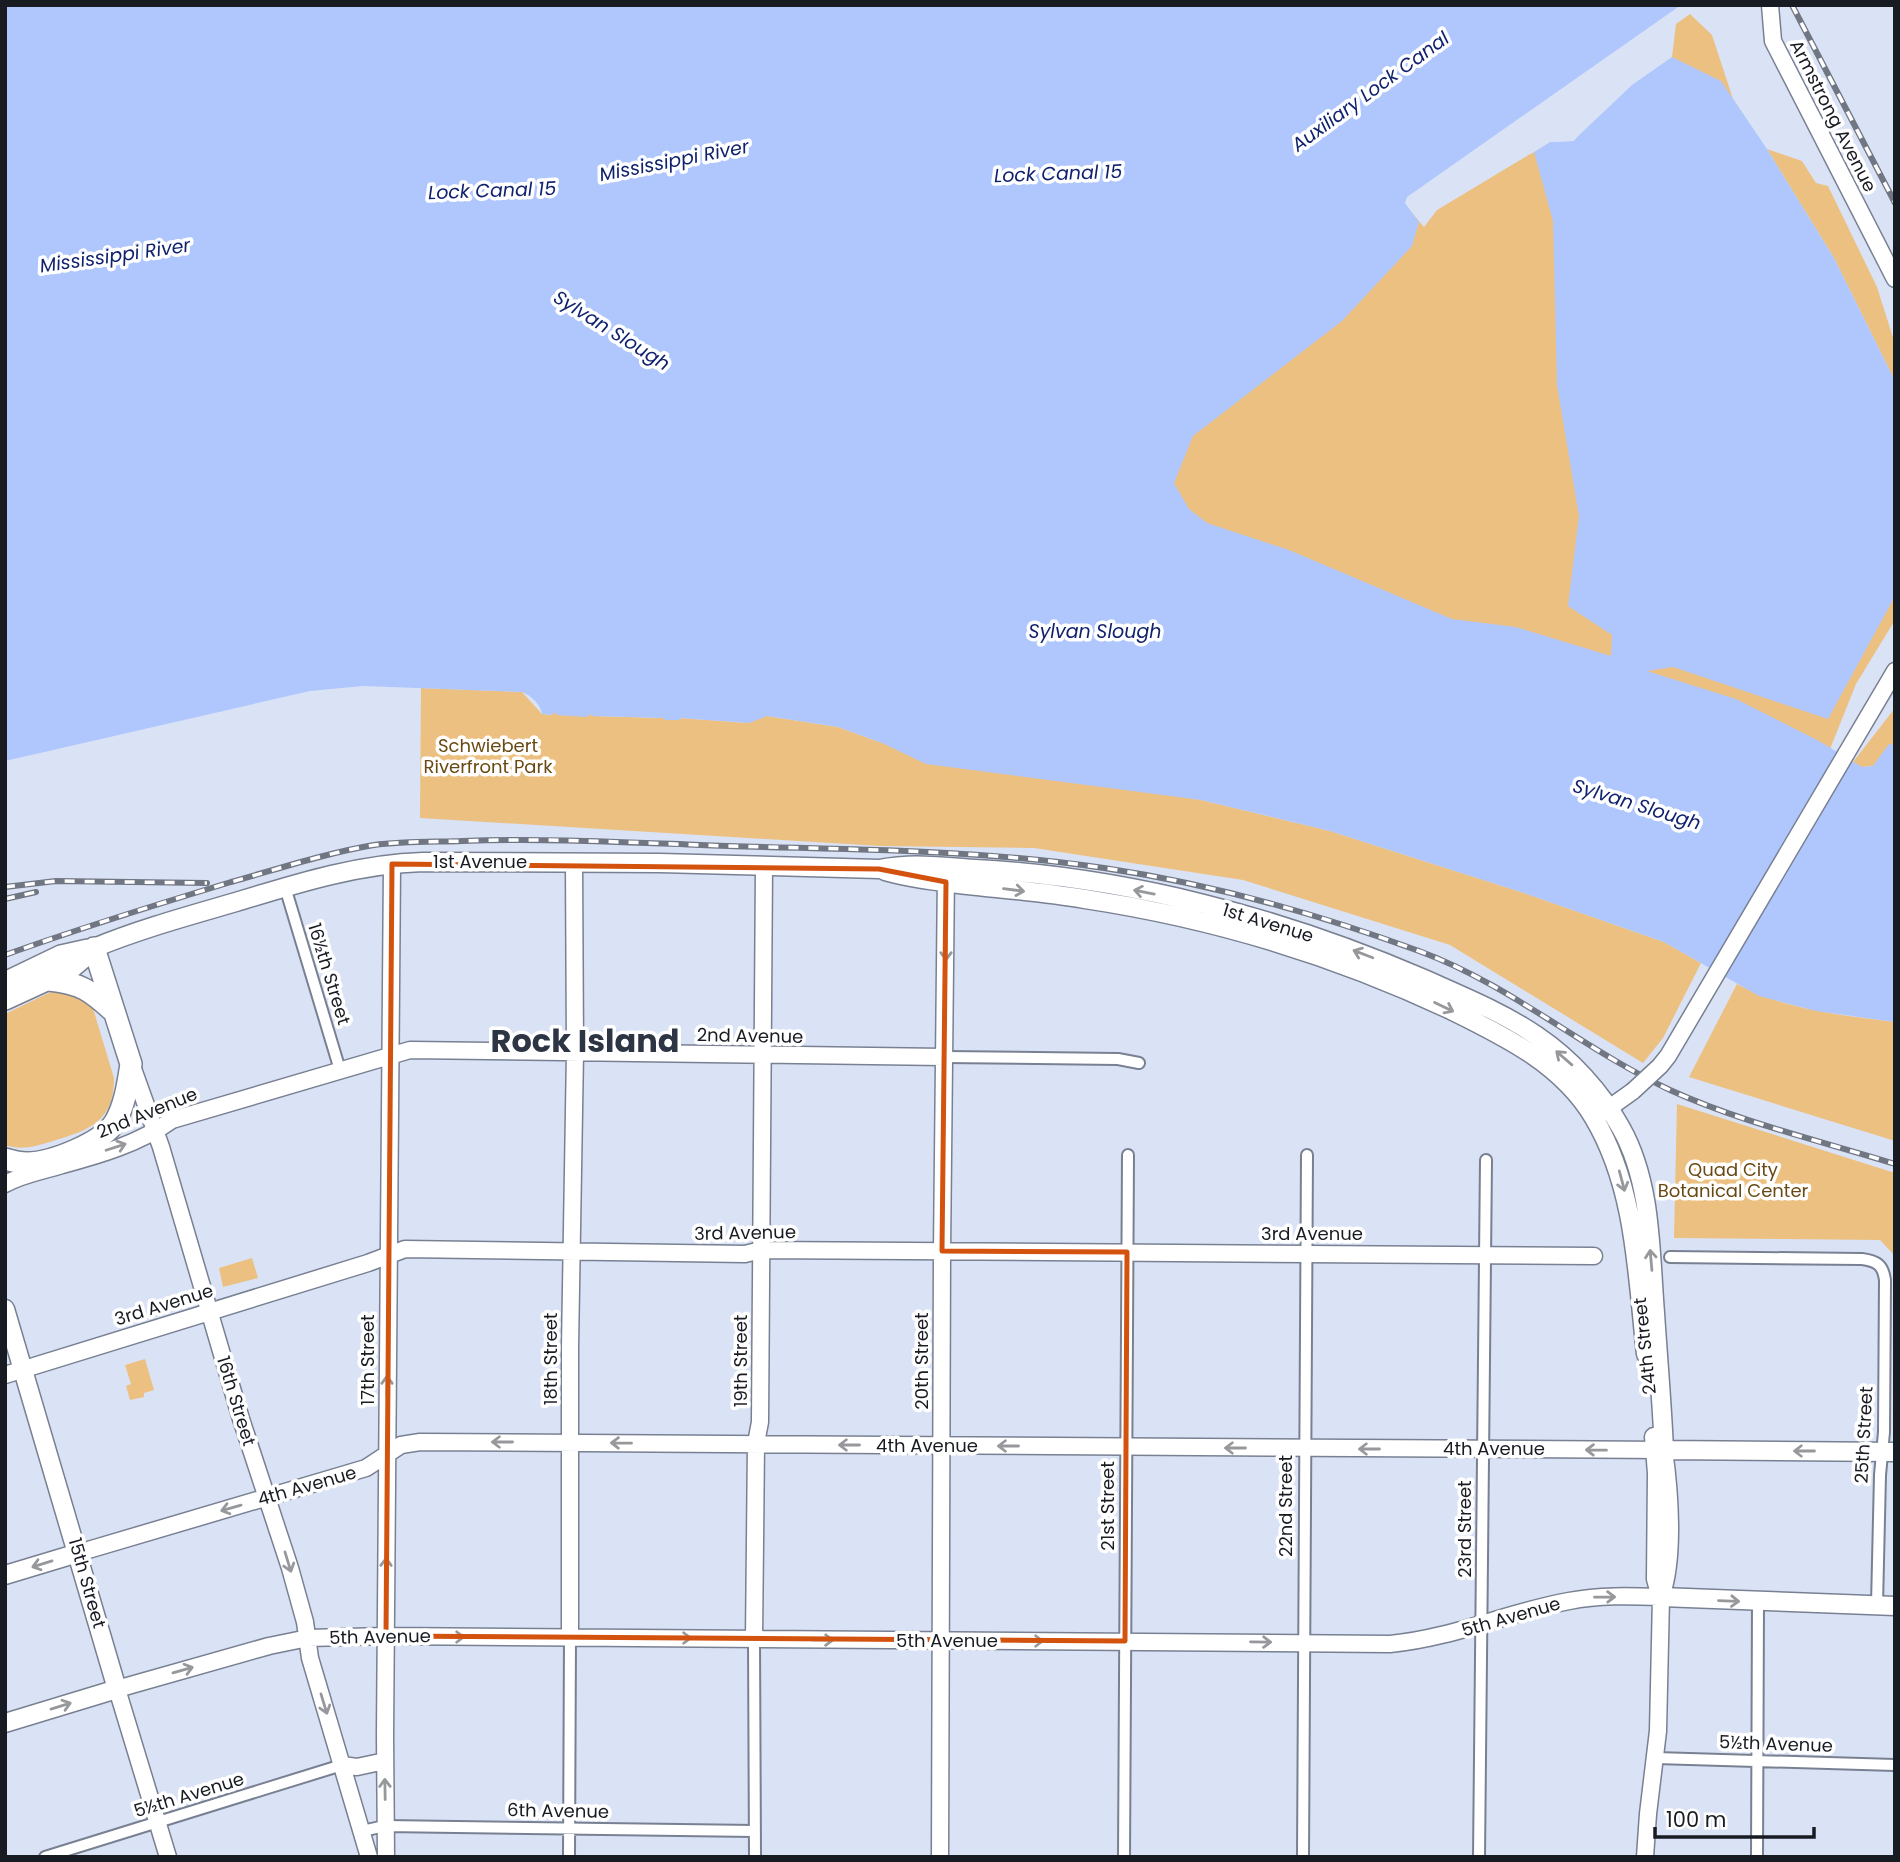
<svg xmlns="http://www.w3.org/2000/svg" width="1900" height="1862" font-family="Poppins,sans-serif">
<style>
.green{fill:#ecc080}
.water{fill:#b0c7fe}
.pier{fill:#dae2f6}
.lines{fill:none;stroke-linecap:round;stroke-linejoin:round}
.street-casing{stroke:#788092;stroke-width:14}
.secondary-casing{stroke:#788092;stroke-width:19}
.primary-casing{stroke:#788092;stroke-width:21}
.highway-casing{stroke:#788092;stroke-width:24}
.street{stroke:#fff;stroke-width:10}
.secondary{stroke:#fff;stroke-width:16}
.primary{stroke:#fff;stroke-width:18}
.highway{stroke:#fff;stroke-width:21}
.rail-casing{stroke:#717683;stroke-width:6}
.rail{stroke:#fff;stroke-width:3.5;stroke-dasharray:10;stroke-linecap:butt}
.secondary-bridge-casing{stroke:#788092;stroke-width:19;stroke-linecap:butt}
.secondary-bridge{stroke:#fff;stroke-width:16}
.oneway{stroke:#97989c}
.marked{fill:none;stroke:#d3530e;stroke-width:5;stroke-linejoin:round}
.labels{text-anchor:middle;stroke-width:7;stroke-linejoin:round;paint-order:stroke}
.street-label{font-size:18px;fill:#181b22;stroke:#fff}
.park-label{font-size:18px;fill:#684913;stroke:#fff}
.water-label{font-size:19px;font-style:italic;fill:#10226e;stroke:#fff}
.town-label{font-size:32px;font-weight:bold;fill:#2d3443;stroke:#fff}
</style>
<rect width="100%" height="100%" fill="#dae2f6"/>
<path class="green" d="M1690,14L1712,35L1733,99L1753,129L1672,57L1676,24Z
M1550,142L1855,667L1895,596V620L1856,684L1830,749L1565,663L1196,538L1130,445L1406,206L1424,227L1437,210Z
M1767,149L1802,161L1816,183L1828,186L1877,287L1895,344V381L1834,258Z
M421,688L522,692L542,714L551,715L555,712L558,715L586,716L590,714L592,716L664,718L665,720H679L680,718L748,723L767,716L838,727L882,743L1201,800L1330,831L1524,893L1664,942L1701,963L1663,1038L1643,1063L1450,945L1243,880L1034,848L880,846L420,818Z
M1895,708V745H1889L1873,766L1862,767L1853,762Z
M1737,984C1785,1010 1841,1015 1895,1022V1141L1689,1077Z
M55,990H66L92,1005L114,1078C114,1122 89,1130 53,1141C36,1146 22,1151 5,1145V1014Z
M1677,1104L1895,1173V1433L1894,1255L1880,1240L1674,1238Z
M252,1258L258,1278L223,1287L219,1268Z
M145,1359L154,1390L144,1393V1397L130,1400L126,1386L131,1384L125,1365Z"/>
<path class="water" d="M5,5H1681L1407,197L1405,203L1419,222L1412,246L1342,321L1193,436L1174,483L1189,509L1207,523L1289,550L1452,619L1516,627L1611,656L1612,635L1568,606L1579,516L1557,385L1553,221L1534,152L1550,142L1574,141L1595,109L1658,58L1672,57L1721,81L1767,149L1834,258L1895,381V596L1828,719L1673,667L1647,671L1736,699L1819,741L1862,767L1873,766L1889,744L1895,745V1022L1816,1011L1759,996L1664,942L1524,893L1330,831L1201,800L926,764L882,743L838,727L767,716L749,723L680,718V720H664V718L592,716L590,714L587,717L557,715L555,712L552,715L542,714C541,705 531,695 522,692L363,686L310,691L5,761Z"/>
<path class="pier" d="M1669,54L1672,57L1632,85L1573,141L1550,142L1531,154V149L1549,139L1572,137L1593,106L1656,55Z"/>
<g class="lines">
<g class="street-casing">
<path id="street" d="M285,887L340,1070
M944,1057L1118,1059L1139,1063
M1670,1257L1862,1259C1877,1261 1883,1265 1885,1280L1884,1432L1880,1475L1877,1605
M754,1639L755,1857
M1656,1758L1895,1765
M362,1831L385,1826L755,1831
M45,1857L342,1765
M569,1857L570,1638
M1124,1857L1128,1155
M1303,1857L1307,1155
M1479,1857L1486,1160
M1757,1857L1758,1602"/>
</g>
<g class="secondary-casing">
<path id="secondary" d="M1770,5L1773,41L1895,279
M1846,754L1895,671
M132,1066L161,1147L241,1419L290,1568L305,1622L310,1658L369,1857
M1598,1116L1633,1091
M5,1184C23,1174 43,1171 62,1165C100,1155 140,1143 172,1120L410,1050L944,1057
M5,1375L368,1263L405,1249L745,1254L761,1250L1594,1256
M78,1553L366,1468L401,1445L420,1442L1664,1450C1670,1492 1675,1558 1661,1597L1658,1731L1648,1814L1645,1857
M570,1638V1347L575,1052L574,862
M754,1639L756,1443L760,1422L764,866
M342,1765L357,1767L385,1761
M168,1857L117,1689L269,1646L308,1638L386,1636L1390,1644C1454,1638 1507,1612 1569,1601C1599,1595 1630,1596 1661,1597
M386,1857L385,1735L392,864
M940,1857L942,1251L946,872"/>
</g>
<g class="primary-casing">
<path id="primary" d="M885,871C904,877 923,879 943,882C990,888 1037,891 1085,899C1211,918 1337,956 1453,1011C1506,1037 1563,1065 1594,1118C1636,1189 1637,1274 1646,1354
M94,948C140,929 188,916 236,902C298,883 358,864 423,862L660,863L879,869C916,862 939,867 975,869C1129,877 1283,918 1424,979C1462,996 1502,1012 1537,1036C1571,1059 1601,1092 1621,1128C1652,1183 1650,1252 1655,1313C1658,1359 1662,1404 1664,1450L1895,1452
M5,1309L117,1689L5,1723
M1654,1437L1657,1473L1656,1579L1661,1597L1895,1606
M5,1575L78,1553"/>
</g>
<g class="highway-casing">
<path id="highway" d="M49,980C81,983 91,991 114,1012
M5,983L61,956L88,950
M5,999L68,970L94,948
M5,1159C12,1161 20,1163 27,1163C51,1163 102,1143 115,1122C125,1105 128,1083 131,1064L94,948"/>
</g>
<use href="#street" class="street"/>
<use href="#secondary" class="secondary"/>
<use href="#primary" class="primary"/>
<use href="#highway" class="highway"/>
<g class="rail-casing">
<path id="rail" d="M1792,5L1895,203
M5,887L56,881L207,883
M5,899L36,892
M5,955C80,928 155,905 231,882C278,869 326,853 374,845C403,841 433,842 463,841C542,838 621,842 700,845C834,850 971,848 1104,868C1212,884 1318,914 1419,951C1509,984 1583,1049 1670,1090C1740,1122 1821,1141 1895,1164"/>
</g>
<use href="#rail" class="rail"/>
<g class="secondary-bridge-casing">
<path id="secondary-bridge" d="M1633,1091L1660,1066L1668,1056L1846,754"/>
</g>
<use href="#secondary-bridge" class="secondary-bridge"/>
</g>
<defs><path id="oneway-shaft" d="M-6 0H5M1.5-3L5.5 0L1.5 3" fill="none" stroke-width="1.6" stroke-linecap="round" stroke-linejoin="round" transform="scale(1.75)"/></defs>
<g class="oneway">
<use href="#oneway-shaft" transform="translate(1014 890) rotate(7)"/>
<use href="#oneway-shaft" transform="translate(1144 892) rotate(-169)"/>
<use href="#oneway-shaft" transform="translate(946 950) rotate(90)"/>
<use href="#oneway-shaft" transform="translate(1363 954) rotate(-159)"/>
<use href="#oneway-shaft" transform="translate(1444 1007) rotate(26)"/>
<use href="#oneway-shaft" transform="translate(1564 1058) rotate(-139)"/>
<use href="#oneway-shaft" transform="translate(116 1147) rotate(-18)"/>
<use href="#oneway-shaft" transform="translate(1622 1181) rotate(75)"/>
<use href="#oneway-shaft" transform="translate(1651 1260) rotate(-95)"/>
<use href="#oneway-shaft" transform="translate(387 1386) rotate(-90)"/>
<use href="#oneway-shaft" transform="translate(502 1442) rotate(-180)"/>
<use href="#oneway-shaft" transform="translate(621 1443) rotate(-179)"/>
<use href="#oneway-shaft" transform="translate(849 1445) rotate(-180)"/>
<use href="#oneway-shaft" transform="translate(1008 1446) rotate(-180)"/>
<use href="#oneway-shaft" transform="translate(1235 1448) rotate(-180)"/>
<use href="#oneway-shaft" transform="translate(1369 1449) rotate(-180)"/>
<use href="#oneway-shaft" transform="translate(1596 1450) rotate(-179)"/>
<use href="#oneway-shaft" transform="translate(1804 1451) rotate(-180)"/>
<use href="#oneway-shaft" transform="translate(231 1508) rotate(164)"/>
<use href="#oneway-shaft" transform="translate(288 1562) rotate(73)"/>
<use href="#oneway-shaft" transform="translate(42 1564) rotate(163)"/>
<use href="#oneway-shaft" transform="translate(386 1568) rotate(-89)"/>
<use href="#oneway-shaft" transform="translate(1605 1597) rotate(-1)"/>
<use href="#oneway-shaft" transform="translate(1729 1601) rotate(2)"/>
<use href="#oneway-shaft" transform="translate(454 1637)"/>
<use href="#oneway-shaft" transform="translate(681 1638)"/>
<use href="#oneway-shaft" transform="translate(823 1640) rotate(1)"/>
<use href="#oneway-shaft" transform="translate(1033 1641)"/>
<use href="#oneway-shaft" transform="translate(1261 1642) rotate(1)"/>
<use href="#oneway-shaft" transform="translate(183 1670) rotate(-16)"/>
<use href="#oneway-shaft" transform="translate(324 1704) rotate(73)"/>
<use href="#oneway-shaft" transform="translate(61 1706) rotate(-17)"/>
<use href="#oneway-shaft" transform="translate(385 1789) rotate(-91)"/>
</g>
<path class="marked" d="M392,864L879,869L946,882L942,1251L1127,1252L1125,1641L386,1636Z"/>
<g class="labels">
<g class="street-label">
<text transform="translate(1833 116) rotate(63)" y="6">Armstrong Avenue</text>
<text x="480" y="868">1st Avenue</text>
<text transform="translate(1268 923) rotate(17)" y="6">1st Avenue</text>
<text transform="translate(329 974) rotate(73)" y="6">16½th Street</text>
<text transform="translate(750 1036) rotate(1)" y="6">2nd Avenue</text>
<text transform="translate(147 1113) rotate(-22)" y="6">2nd Avenue</text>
<text transform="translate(745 1233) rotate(-1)" y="6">3rd Avenue</text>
<text x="1312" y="1240">3rd Avenue</text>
<text transform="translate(164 1305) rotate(-17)" y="6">3rd Avenue</text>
<text transform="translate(1645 1346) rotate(-96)" y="6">24th Street</text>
<text transform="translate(551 1359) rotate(-90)" y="6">18th Street</text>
<text transform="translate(368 1360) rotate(-90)" y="6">17th Street</text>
<text transform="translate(741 1361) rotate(-90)" y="6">19th Street</text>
<text transform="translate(922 1361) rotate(-90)" y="6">20th Street</text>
<text transform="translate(236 1401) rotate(73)" y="6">16th Street</text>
<text transform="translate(1864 1435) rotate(-87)" y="6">25th Street</text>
<text x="927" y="1452">4th Avenue</text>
<text x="1494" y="1455">4th Avenue</text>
<text transform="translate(307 1486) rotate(-16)" y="6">4th Avenue</text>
<text transform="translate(1108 1506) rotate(-90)" y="6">21st Street</text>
<text transform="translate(1286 1506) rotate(-90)" y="6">22nd Street</text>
<text transform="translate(1465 1529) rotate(-90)" y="6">23rd Street</text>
<text transform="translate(87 1583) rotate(74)" y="6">15th Street</text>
<text transform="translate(1511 1617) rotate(-16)" y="6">5th Avenue</text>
<text transform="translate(380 1637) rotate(-1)" y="6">5th Avenue</text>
<text x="947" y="1647">5th Avenue</text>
<text transform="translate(1776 1744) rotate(2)" y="6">5½th Avenue</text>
<text transform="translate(189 1795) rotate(-17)" y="6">5½th Avenue</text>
<text transform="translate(558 1811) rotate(1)" y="6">6th Avenue</text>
</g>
<g class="park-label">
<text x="488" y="752">Schwiebert<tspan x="488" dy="21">Riverfront Park</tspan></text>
<text x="1733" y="1176">Quad City<tspan x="1733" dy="21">Botanical Center</tspan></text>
</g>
<g class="water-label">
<text transform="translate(1370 91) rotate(-36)" y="7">Auxiliary Lock Canal</text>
<text transform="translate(674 160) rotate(-11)" y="7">Mississippi River</text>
<text transform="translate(1058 173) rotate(-2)" y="7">Lock Canal 15</text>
<text transform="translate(492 190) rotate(-2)" y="7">Lock Canal 15</text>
<text transform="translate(115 255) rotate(-8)" y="7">Mississippi River</text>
<text transform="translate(612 330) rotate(32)" y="7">Sylvan Slough</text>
<text x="1095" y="638">Sylvan Slough</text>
<text transform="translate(1637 804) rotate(17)" y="7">Sylvan Slough</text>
</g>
<g class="town-label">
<text x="585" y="1052">Rock Island</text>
</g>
</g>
<rect width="1900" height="1862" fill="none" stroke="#181b22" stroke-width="14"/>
<path d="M1655 1827v10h159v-10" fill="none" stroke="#181b22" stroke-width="3.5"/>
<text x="1666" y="1827" font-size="21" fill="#181b22" stroke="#ffffff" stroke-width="5" paint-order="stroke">100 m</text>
</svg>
